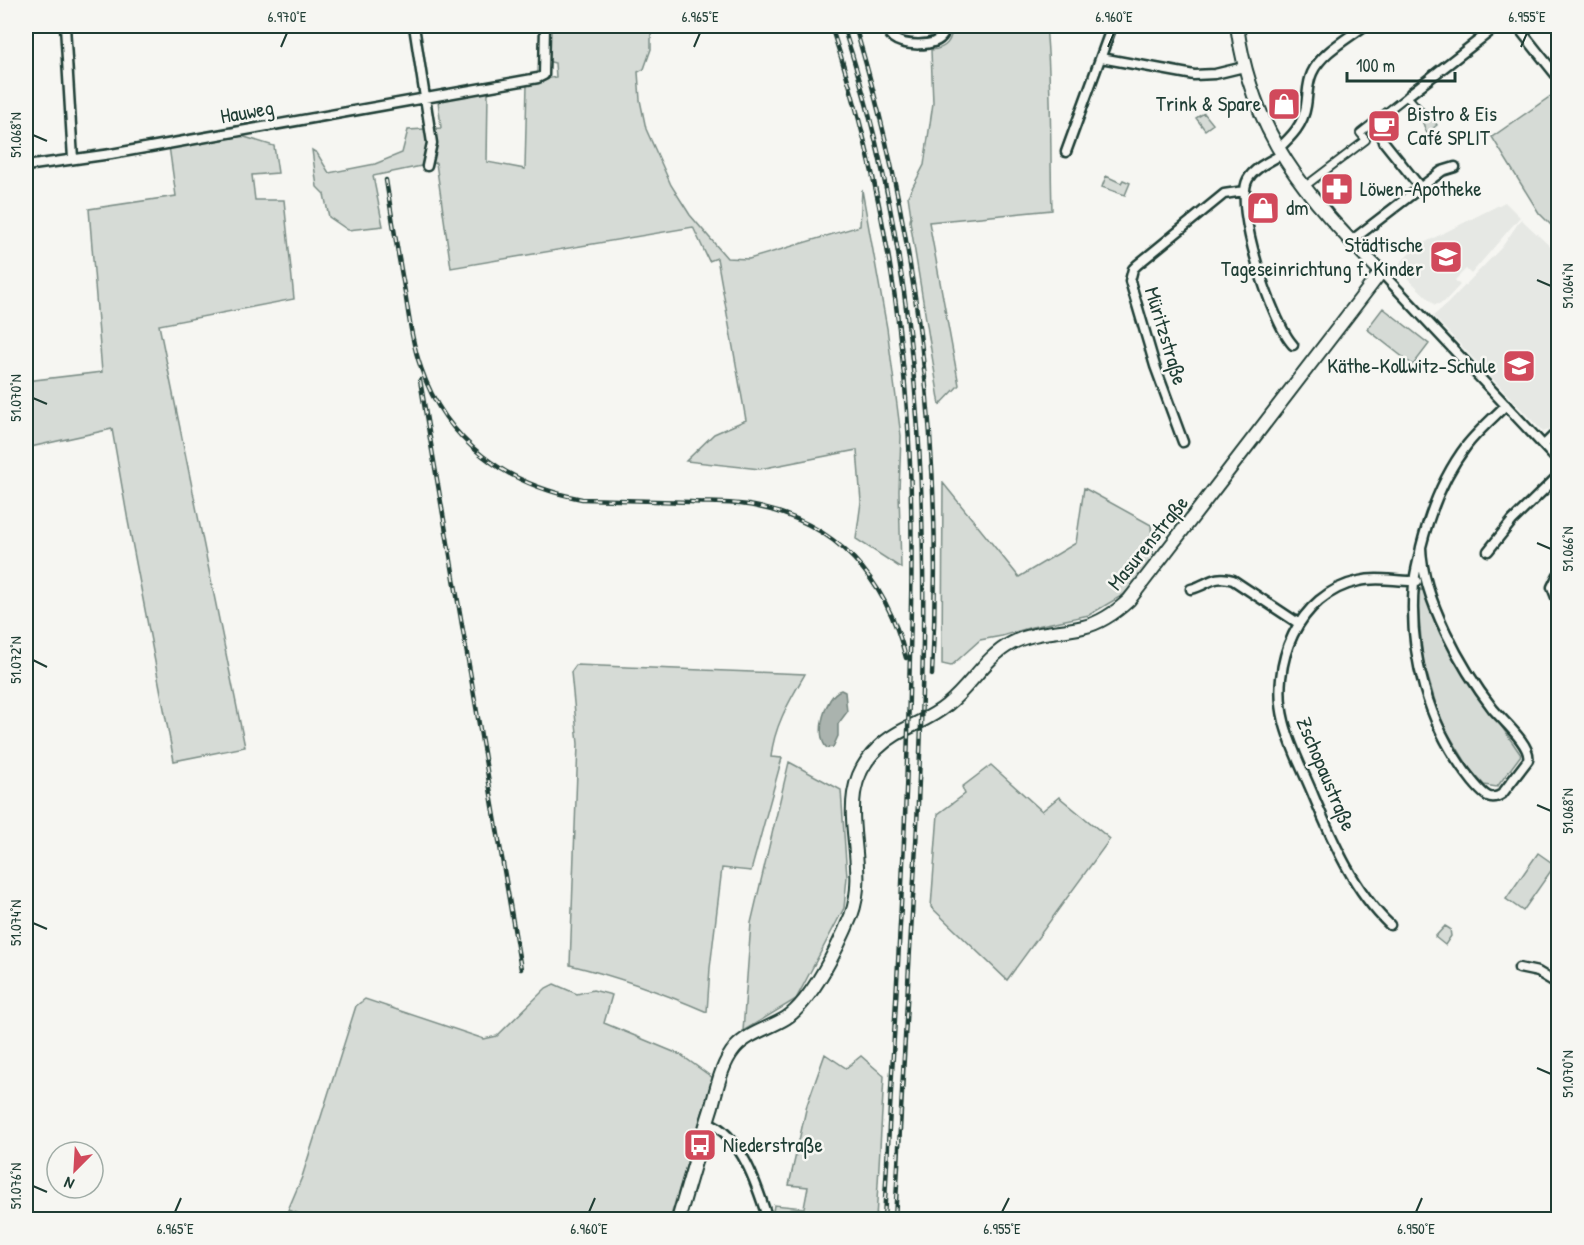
<svg xmlns="http://www.w3.org/2000/svg" width="1584" height="1245" font-family="'Patrick Hand',sans-serif">
<style>
.built{fill:#e6e8e4}
.green{fill:#d6dbd6;stroke:#7a8c85;stroke-width:1.5}
.water{fill:#aab3ae;stroke:#72847d;stroke-width:1.5}
.lines{fill:none;stroke-linecap:round;stroke-linejoin:round}
.pedestrian-casing{stroke:#1f3d34;stroke-width:10}
.minor-casing{stroke:#1f3d34;stroke-width:13}
.secondary-casing{stroke:#1f3d34;stroke-width:16}
.pedestrian{stroke:#f6f6f2;stroke-width:6}
.minor{stroke:#f6f6f2;stroke-width:8}
.secondary{stroke:#f6f6f2;stroke-width:12}
.rail-casing{stroke:#1f3d34;stroke-width:4.5}
.rail{stroke:#f6f6f2;stroke-width:2;stroke-dasharray:7;stroke-linecap:butt}
.ticks{fill:none;stroke:#1f3d34;stroke-width:2}
.labels{text-anchor:middle;stroke-width:5;stroke-linejoin:round;paint-order:stroke}
.poi-label{font-size:21px;fill:#1f3d34;stroke:#f6f6f2;text-anchor:start}
.street-label{font-size:21px;fill:#1f3d34;stroke:#f6f6f2}
.neatline{fill:none;stroke:#1f3d34;stroke-width:2}
.ticks-label{font-size:15px;text-anchor:middle;fill:#1f3d34}
</style>
<rect width="100%" height="100%" fill="#f6f6f2"/>
<filter id="ink" filterUnits="userSpaceOnUse"><feTurbulence type="fractalNoise" baseFrequency=".0167" numOctaves="2"/><feDisplacementMap in="SourceGraphic" scale="12" xChannelSelector="R" yChannelSelector="G"/><feConvolveMatrix kernelMatrix="1 2 1 2 8 2 1 2 1" color-interpolation-filters="sRGB"/></filter>
<g filter="url(#ink)">
<path class="built" d="M1505,202L1520,217L1471,274L1466,269L1455,280L1460,285L1444,302L1435,305L1396,267L1416,247Z
M1521,219L1558,254V415L1551,429L1543,432L1433,316L1447,304L1502,247Z"/>
<path class="green" d="M549,26H651V49L644,69L638,72L640,100L646,129L671,185L690,215L727,258L749,259L860,226L862,190L887,328L901,436L899,491L901,568L856,539L861,502L857,450L760,469L686,461L714,434L746,420L717,258L709,261L693,227L451,268L436,163L373,176L383,226L348,230L329,217L324,194L317,187L312,150L317,153L329,173L375,164L402,153L408,130L441,128L438,100L488,90L487,162L525,169L527,83L556,77L555,63L547,61Z
M952,26H1046C1052,87 1050,148 1052,210L929,222L959,385L940,405L910,221L911,216L908,196L924,165L933,103L931,50C947,49 952,40 952,26Z
M1558,91V232L1539,213L1492,137Z
M1425,110L1437,125L1427,133C1423,127 1424,121 1419,115Z
M1204,113L1213,124L1205,130L1196,118Z
M238,135L274,146L278,173L252,175L255,200H284L294,299L159,325L245,747L174,761L128,521L112,429L26,448V381L102,372L89,209L176,196L169,146Z
M1106,176L1121,183L1123,180L1130,183L1125,195L1102,187Z
M1383,308L1429,344L1413,365L1367,329Z
M943,483L1019,577L1076,543L1084,488L1151,525L1154,563L1123,595L1089,615L1032,627L1002,636L980,640L951,666L942,664Z
M1421,589L1427,592L1478,692L1521,755L1497,787L1484,785L1470,769L1441,722L1423,660L1417,595Z
M576,665L805,674C790,700 774,726 771,757L782,758L751,871L722,868L710,968L707,1012C661,992 619,977 570,965L578,744L571,672Z
M789,762L841,790L847,877L844,908L796,999L743,1031L751,923Z
M991,765L1042,811L1059,797L1110,839L1007,980L931,907L938,814L965,794L962,787Z
M1538,853L1555,865L1523,911L1506,899Z
M1445,926L1450,929L1451,936L1445,945L1435,937Z
M554,984L577,994L593,990L612,995L604,1023L681,1055L713,1078L670,1219L317,1220L288,1210L302,1177L356,1006L365,999L484,1039L497,1036L546,988Z
M825,1054L846,1068L861,1056L884,1076L876,1219H772L774,1205L804,1208L808,1187L789,1185L807,1105Z"/>
<path class="water" d="M841,690L845,692L847,712L838,724V736L833,747L827,748C814,736 825,695 841,690Z"/>
<g class="lines">
<g class="pedestrian-casing">
<path id="pedestrian" d="M1407,96L1421,112
M1371,125L1384,142
M1304,187L1366,140L1360,133L1411,93"/>
</g>
<g class="minor-casing">
<path id="minor" d="M65,26L73,159
M414,26L432,143L427,166
M886,26C887,30 889,34 893,38C903,46 935,48 943,35C943,34 945,27 945,26
M1517,26L1556,75
M1101,58L1194,75L1215,74L1244,67
M1411,93L1497,26
M1384,142L1420,187
M1278,149C1292,136 1303,125 1306,106C1308,94 1307,84 1312,73C1321,53 1347,39 1364,26
M1066,152L1112,26
M1282,154C1271,161 1255,167 1248,179C1233,205 1272,323 1293,345
M26,166L111,154L538,78L544,75L545,26
M1351,241L1442,171L1455,167
M1381,272L1558,461
M1183,442L1155,366L1130,281L1133,269L1137,265L1224,194L1244,191
M1544,445L1558,431
M1421,547C1422,598 1462,669 1493,709C1503,721 1532,746 1528,760L1502,794C1489,803 1482,792 1473,782C1428,727 1408,653 1414,583C1415,571 1419,559 1421,547Z
M1421,547C1430,511 1444,475 1467,445C1478,431 1493,418 1506,405
M1488,551L1512,521L1558,476
M1558,575L1552,587L1558,602
M1191,589C1208,585 1213,574 1233,580L1298,623
M1390,925C1354,891 1333,842 1314,797C1304,772 1290,747 1284,721C1270,665 1297,594 1359,581C1379,576 1397,582 1417,581
M1519,968L1538,972L1558,984
M707,1122C741,1134 758,1188 768,1220"/>
</g>
<g class="secondary-casing">
<path id="secondary" d="M678,1220C689,1182 700,1144 712,1106C717,1087 722,1063 735,1048C748,1033 770,1028 786,1018C812,1001 839,945 851,916C873,858 827,796 878,748C898,728 926,723 947,705C971,686 985,657 1012,643C1034,631 1059,633 1083,627C1101,623 1115,613 1129,600L1381,272C1306,196 1252,135 1237,26"/>
</g>
<use href="#pedestrian" class="pedestrian"/>
<use href="#minor" class="minor"/>
<use href="#secondary" class="secondary"/>
<g class="rail-casing">
<path id="rail" d="M831,26C878,166 904,317 910,464C913,541 911,618 909,694C905,869 893,1044 884,1220
M843,26C932,295 930,565 916,845C909,970 901,1095 895,1220
M855,26C918,235 944,456 932,675
M386,180C392,217 398,255 405,292C409,317 412,343 421,368C446,442 507,485 582,499C618,500 655,501 691,502C712,503 734,502 754,506C837,522 886,579 906,658
M420,380L521,969"/>
</g>
<use href="#rail" class="rail"/>
</g>
</g>
<path class="ticks" d="M281,47L287,33M694,47L700,33M1108,47L1114,33M1521,47L1527,33M33,135L47,141M1537,280L1551,286M33,398L47,404M1537,543L1551,549M33,660L47,667M1537,805L1551,811M33,923L47,929M1537,1068L1551,1074M33,1186L47,1192M175,1212L181,1198M589,1212L595,1198M1002,1212L1009,1198M1416,1212L1422,1198"/>
<defs>
<g id="shop-square" transform="scale(1.725)"><rect x="-9" y="-9" width="18" height="18" rx="4" fill="#d1495b" stroke="#f6f6f2"/><path d="M-5-2.5h2.3a2.7 3.5 0 0 1 5.4 0H5L5.5 6h-11ZM-1.5-2.5h3a1.5 2.3 0 0 0-3 0Z" fill="#fff"/></g>
<g id="cafe-square" transform="scale(1.725)"><rect x="-9" y="-9" width="18" height="18" rx="4" fill="#d1495b" stroke="#f6f6f2"/><path d="M-5.5-4.5H6V0H3Q3 3.5 0 3.5H-2.5Q-5.5 3.5-5.5 0ZM3-3.2v2h1.7v-2ZM-6 4.5H4V6H-6Z" fill="#fff"/></g>
<g id="pharmacy-square" transform="scale(1.725)"><rect x="-9" y="-9" width="18" height="18" rx="4" fill="#d1495b" stroke="#f6f6f2"/><path d="M-2-6h4v4h4v4h-4v4h-4v-4h-4v-4h4Z" fill="#fff"/></g>
<g id="school-square" transform="scale(1.725)"><rect x="-9" y="-9" width="18" height="18" rx="4" fill="#d1495b" stroke="#f6f6f2"/><path d="M0-5L7-2L0 1L-7-2ZM-4 1L0 2.5L4 1V4Q0 6-4 4Z" fill="#fff"/></g>
<g id="bus-square" transform="scale(1.725)"><rect x="-9" y="-9" width="18" height="18" rx="4" fill="#d1495b" stroke="#f6f6f2"/><path d="M-5-6H5V4H4V6H2V4H-2V6H-4V4H-5ZM-3.5-4V0h7V-4ZM-3.5 1.2v1.5H-2V1.2ZM2 1.2v1.5H3.5V1.2Z" fill="#fff"/></g>
</defs>
<g fill-rule="evenodd">
<use href="#shop-square" x="1284" y="104"/>
<use href="#cafe-square" x="1384" y="126"/>
<use href="#pharmacy-square" x="1337" y="189"/>
<use href="#shop-square" x="1263" y="208"/>
<use href="#school-square" x="1446" y="257"/>
<use href="#school-square" x="1519" y="366"/>
<use href="#bus-square" x="700" y="1145"/>
</g>
<g class="labels">
<g class="poi-label">
<text x="1261" y="111" text-anchor="end">Trink &amp; Spare</text>
<text x="1407" y="121">Bistro &amp; Eis<tspan x="1407" dy="24">Café SPLIT</tspan></text>
<text x="1360" y="196">Löwen-Apotheke</text>
<text x="1286" y="215">dm</text>
<text x="1423" y="252" text-anchor="end">Städtische<tspan x="1423" dy="24">Tageseinrichtung f. Kinder</tspan></text>
<text x="1496" y="373" text-anchor="end">Käthe-Kollwitz-Schule</text>
<text x="723" y="1152">Niederstraße</text>
</g>
<g class="street-label">
<text transform="translate(247 112) rotate(-10)" y="7">Hauweg</text>
<text transform="translate(1166 336) rotate(73)" y="7">Müritzstraße</text>
<text transform="translate(1148 543) rotate(-51)" y="7">Masurenstraße</text>
<text transform="translate(1326 774) rotate(67)" y="7">Zschopaustraße</text>
</g>
</g>
<rect width="1584" height="1245" fill="none" stroke="#f6f6f2" stroke-width="66"/>
<g transform="translate(75 1170) rotate(204)"><circle r="28" fill="#f6f6f2" stroke="#a0aca6" stroke-width="1.5"/>
<path d="M0-4.5L10 22L0 15L-10 22Z" fill="#d1495b"/>
<text y="-9" font-size="16" font-weight="bold" text-anchor="middle" fill="#1f3d34">N</text>
</g>
<path d="M1347 72v9h108v-9" fill="none" stroke="#1f3d34" stroke-width="3"/>
<text x="1356" y="72" font-size="18" fill="#1f3d34" stroke="#f6f6f2" stroke-width="4.5" paint-order="stroke">100 m</text>
<rect x="33" y="33" width="1518" height="1179" class="neatline"/>
<g class="ticks-label">
<text x="287" y="22">6.970°E</text>
<text x="700" y="22">6.965°E</text>
<text x="1114" y="22">6.960°E</text>
<text x="1527" y="22">6.955°E</text>
<text transform="translate(16 135) rotate(-90)" y="5">51.068°N</text>
<text transform="translate(1568 286) rotate(-90)" y="5">51.064°N</text>
<text transform="translate(16 398) rotate(-90)" y="5">51.070°N</text>
<text transform="translate(1568 549) rotate(-90)" y="5">51.066°N</text>
<text transform="translate(16 660) rotate(-90)" y="5">51.072°N</text>
<text transform="translate(1568 811) rotate(-90)" y="5">51.068°N</text>
<text transform="translate(16 923) rotate(-90)" y="5">51.074°N</text>
<text transform="translate(1568 1074) rotate(-90)" y="5">51.070°N</text>
<text transform="translate(16 1186) rotate(-90)" y="5">51.076°N</text>
<text x="175" y="1234">6.965°E</text>
<text x="589" y="1234">6.960°E</text>
<text x="1002" y="1234">6.955°E</text>
<text x="1416" y="1234">6.950°E</text>
</g>
</svg>
